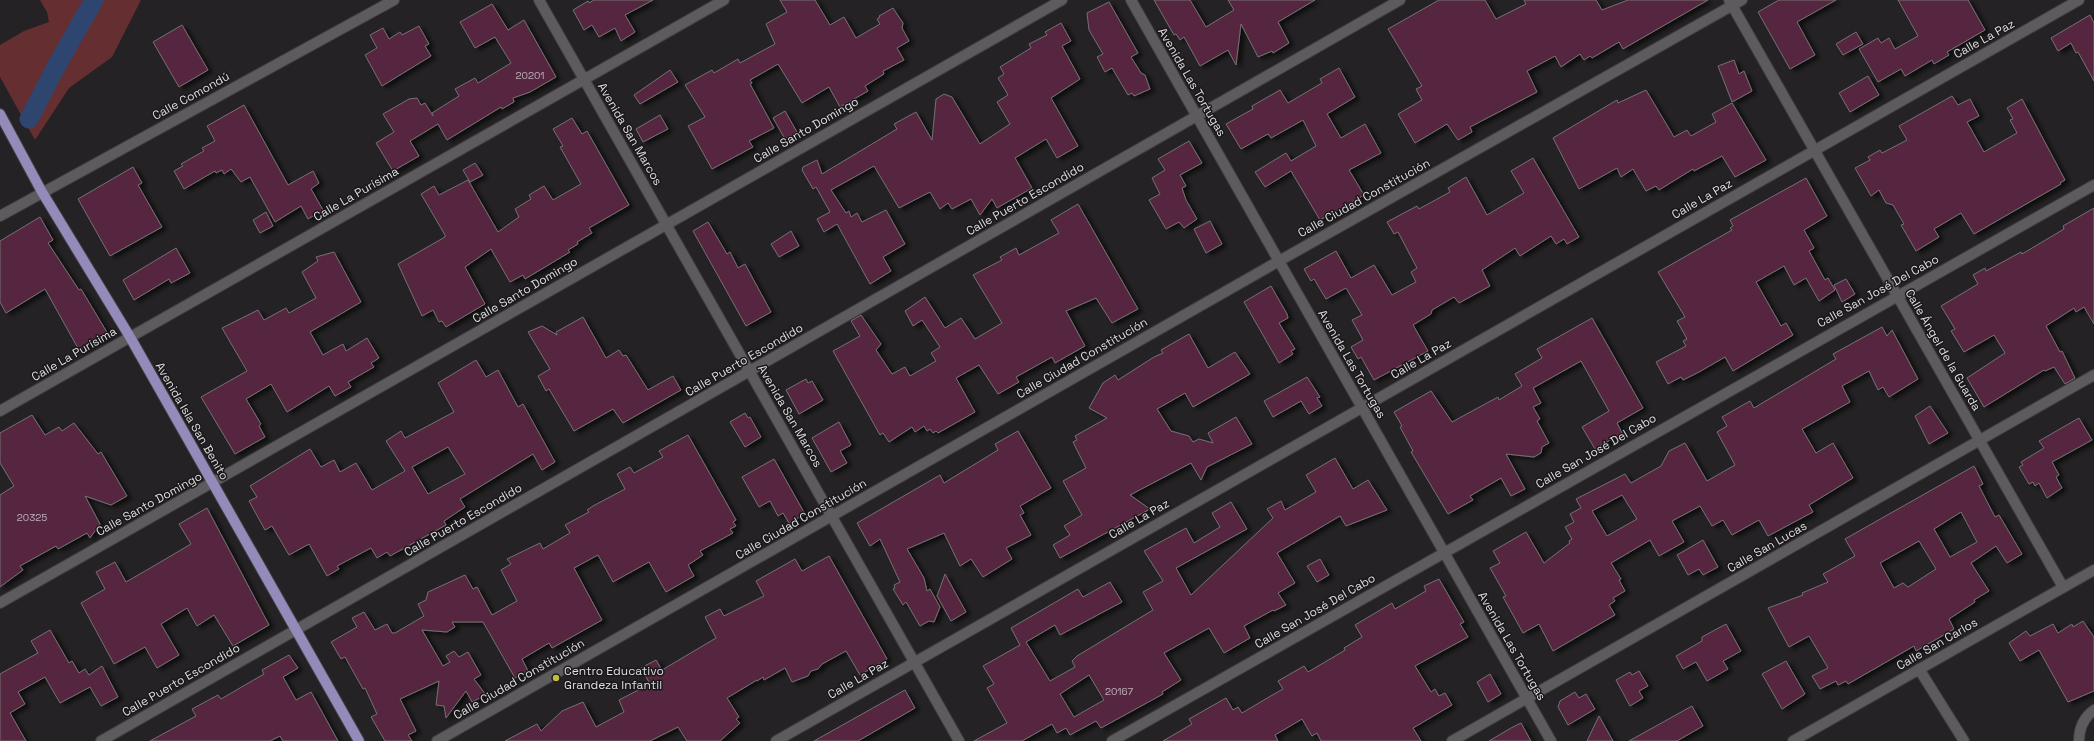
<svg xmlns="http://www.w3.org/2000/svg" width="2094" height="741" font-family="'Space Grotesk',sans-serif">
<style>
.green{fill:#652f31}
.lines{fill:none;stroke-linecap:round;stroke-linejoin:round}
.canal{stroke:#2e456f;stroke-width:19}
.building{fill:#572740;stroke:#747072;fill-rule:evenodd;filter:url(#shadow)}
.minor-casing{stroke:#3f3e3f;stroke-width:12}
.major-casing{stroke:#3f3e3f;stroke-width:12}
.minor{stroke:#5d5b5d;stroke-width:10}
.major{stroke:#948bba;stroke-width:10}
.poi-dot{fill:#c2bd3f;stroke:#1a181b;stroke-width:1.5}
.labels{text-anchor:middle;stroke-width:3;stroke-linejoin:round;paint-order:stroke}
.number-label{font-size:10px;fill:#bdb0b7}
.street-label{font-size:12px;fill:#dfdedf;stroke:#1a181b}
.poi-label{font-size:12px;fill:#dfdedf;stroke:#1a181b;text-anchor:start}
</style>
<defs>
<filter id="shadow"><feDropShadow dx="4.5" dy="2.5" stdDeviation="2" flood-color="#0009"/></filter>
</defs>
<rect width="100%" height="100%" fill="#242224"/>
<path class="green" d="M40,0H141L112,57L69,88L35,140L0,77V45L24,31L49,22L47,12Z"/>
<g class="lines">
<path class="canal" d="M29,119L57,65L94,0"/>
</g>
<path class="building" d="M594,0H653L625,15L635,32L621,41L615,28L599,37L592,25L584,30L573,10L588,1L589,3Z
M780,0H815L830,25L844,17L856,38L880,24L877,19L880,17L879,16L893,8L903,23L902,28L909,41L897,48L904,60L883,71L884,74L865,86L868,91L840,107L829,87L802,103L778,64L750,80L752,83L750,84L774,128L749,141L753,147L712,169L688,126L705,117L685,85L712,70L714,73L738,59L740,63L775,44L766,24L787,12Z
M1154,0H1190L1206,27L1234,10L1228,0H1315L1278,22L1289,43L1273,53L1272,51L1258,57L1241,24L1236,65L1228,50L1200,66L1184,37L1180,40L1176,34L1174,35Z
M1439,0H1485L1496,19L1526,4L1524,0H1596L1602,10L1628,0H1708L1623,49L1619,42L1592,58L1590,56L1584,60L1580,54L1561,67L1555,56L1527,71L1537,92L1470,127L1472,132L1458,140L1447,124L1415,143L1398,114L1422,100L1416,89L1422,86L1388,29Z
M1779,0H1836L1797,22L1815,55L1790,69L1758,12Z
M1898,0H1968L1985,30L1947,52L1949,55L1934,64L1932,60L1905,76L1901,69L1878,82L1859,49L1878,38L1881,43L1889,38L1895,49L1918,36Z
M1109,2L1138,53L1131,57L1141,73L1145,75L1150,89L1134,96L1132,93L1128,95L1112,68L1105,72L1097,57L1103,54L1089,30L1087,13Z
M492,4L508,30L524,20L556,77L530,92L513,98L514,102L502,109L501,107L447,140L438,124L410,141L419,156L393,171L376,143L394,132L383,114L409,99L417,98L421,105L425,103L433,116L432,113L459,96L455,89L475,78L478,83L511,63L495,37L475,48L460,22Z
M2090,15L2094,23V81L2078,52L2076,53L2071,43L2058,51L2051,38Z
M1061,23L1071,41L1062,46L1080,79L1051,98L1078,146L1057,158L1046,139L1015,158L1032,188L997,208L992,199L980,215L971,199L952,209L948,203L940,209L930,192L899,208L874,166L831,190L846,213L849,211L851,217L857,213L862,222L886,210L905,244L883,257L891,271L870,284L837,224L824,232L817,219L830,212L816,187L813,189L802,170L803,167L817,160L822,174L897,129L894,124L916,112L932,140L936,99L944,94L952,97L980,144L1010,124L997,102L1008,95L998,78L1004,74L1000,67L1031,48L1029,44L1047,35L1045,32Z
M182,25L208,70L179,87L153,42Z
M419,26L429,44L425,46L431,56L382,86L365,55L377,48L370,35L383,28L389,39L400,32L402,35Z
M1856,32L1863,44L1843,55L1836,44Z
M1734,60L1739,74L1744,71L1752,91L1732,102L1718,66Z
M1339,68L1355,97L1327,114L1341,138L1365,124L1381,153L1349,170L1364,195L1320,220L1291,171L1265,187L1255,172L1286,153L1291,161L1316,146L1303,120L1271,138L1268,134L1241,149L1226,124L1253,109L1252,106L1280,90L1288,103L1322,83L1320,79Z
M670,70L678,82L640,104L634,95Z
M1868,76L1879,95L1850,112L1839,93Z
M1646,90L1674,137L1687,130L1691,136L1716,122L1712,114L1732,103L1766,160L1735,177L1722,156L1694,171L1693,169L1659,190L1656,186L1646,191L1633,169L1621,177L1617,168L1579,189L1553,138L1617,100L1618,103Z
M1952,96L1958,105L1970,99L1979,116L1967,122L1984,152L2017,133L2010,120L2013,119L2007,108L2022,99L2065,180L2060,183L2061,184L1974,234L1961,213L1934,229L1939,237L1916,251L1901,225L1904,224L1893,205L1886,203L1879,190L1871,196L1855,168L1870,160L1868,157L1880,150L1882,153L1907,140L1899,126Z
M244,105L288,185L313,171L319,183L311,189L323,210L308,219L301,206L275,222L250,177L241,182L231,169L224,174L222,170L216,173L215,171L184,189L174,171L183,166L181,164L204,151L202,148L215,141L207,126Z
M785,111L797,132L785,139L773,118Z
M660,115L668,129L643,142L636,129Z
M572,118L582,134L587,131L629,205L589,228L592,233L577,242L578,244L568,250L570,252L525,279L523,275L510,282L491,249L465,267L485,304L446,327L442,321L439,322L433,310L422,316L398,264L445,237V235L421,194L434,186L439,195L468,180L498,232L519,217L515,209L531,199L529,195L544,186L553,200L581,184L560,147L563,146L553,129Z
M1189,141L1202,163L1180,175L1186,186L1182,188L1186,200L1197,219L1184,228L1179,222L1166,229L1149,200L1160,194L1152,178L1165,170L1158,159Z
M1533,158L1579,237L1567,244L1564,239L1556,244L1551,236L1520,256L1515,248L1482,270L1490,286L1459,303L1454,297L1432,310L1431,314L1413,325L1428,351L1374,380L1361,357L1358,359L1351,347L1363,340L1352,320L1362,315L1346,288L1326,299L1314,279L1311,281L1304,269L1336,251L1351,278L1374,265L1392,295L1416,282L1411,272L1417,268L1398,232L1394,234L1387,222L1417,206L1419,209L1450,192L1448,188L1466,177L1487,215L1524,193L1511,171Z
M475,163L483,175L470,182L463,170Z
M133,167L142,183L138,185L162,227L110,256L78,199Z
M1806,178L1827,216L1804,230L1814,248L1809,251L1825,280L1828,278L1835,290L1819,301L1806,278L1794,285L1784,266L1756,282L1781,326L1786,323L1793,335L1733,371L1725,357L1699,372L1683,380L1681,377L1668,384L1656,362L1686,346L1683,341L1687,339L1677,321L1685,317L1658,272L1732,230L1730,228L1733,226L1730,220Z
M1078,204L1138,309L1112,323L1096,298L1066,311L1085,346L1055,363L1052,357L1016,377L1019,382L998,394L979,365L956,378L975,412L938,433L936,431L933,433L930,429L927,431L924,426L915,432L912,427L889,442L883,433L880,435L833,351L860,336L851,321L861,315L881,344L876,350L892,374L905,367L910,376L936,361L931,353L940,347L922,320L913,326L905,311L925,297L945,328L961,318L975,339L1002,323L973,275L1002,260L1000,257L1016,248L1019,255L1059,233L1051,220Z
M2094,208V324L2084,307L2076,312L2074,308L2046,326L2060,352L2062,351L2075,378L2065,384L2054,367L2045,371L2044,370L1984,407L1967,378L2005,353L1994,335L1964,352L1951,331L1955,329L1941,306L1978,284L1973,275L1985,268L1986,271L2021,252L2022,254L2064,229L2063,226Z
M266,212L273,226L260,233L253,220Z
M40,217L53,240L48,243L79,290L81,289L108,334L79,350L45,289L6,313L0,302V241Z
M1210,221L1222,244L1206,253L1194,229Z
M708,222L727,254L730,252L738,268L745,264L771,312L746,326L693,231Z
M791,231L799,246L779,257L771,244Z
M176,248L190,273L171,283L169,279L134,300L123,280Z
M334,252L361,302L310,332L323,355L343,344L346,351L367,338L379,358L371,363L374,367L348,382L351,387L335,396L329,386L287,412L271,384L246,399L261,424L259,426L265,437L235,454L201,397L247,371L222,328L258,310L264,320L286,308L289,313L316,298L302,272L318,261L316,257Z
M1846,279L1855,294L1842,302L1834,285Z
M1271,286L1287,314L1288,318L1279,323L1295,349L1291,351L1293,354L1279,363L1244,302Z
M583,317L606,358L619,350L623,356L626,355L648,390L673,376L681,390L623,423L613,409L574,431L549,389L546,391L538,376L550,369L528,332L542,326L557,335L556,332Z
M1592,318L1643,408L1617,423L1622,433L1595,449L1582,427L1609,411L1581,361L1533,388L1541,403L1533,407L1540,419L1537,421L1549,443L1542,447L1541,453L1534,457L1506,454L1525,489L1511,496L1501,478L1470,496L1473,500L1448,514L1411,452L1413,451L1400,427L1402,426L1394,412L1431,391L1452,422L1498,397L1499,400L1522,386L1515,374L1542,358L1537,349Z
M1882,327L1887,336L1892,330L1918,379L1889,397L1883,387L1878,390L1869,371L1842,386L1850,402L1802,429L1816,453L1833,443L1853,478L1809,505L1813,512L1768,536L1759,520L1732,535L1723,520L1712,526L1700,506L1672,521L1684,542L1659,556L1650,540L1611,563L1621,579L1619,580L1625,591L1613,598L1615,601L1609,605L1615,615L1553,651L1539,624L1523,633L1503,597L1506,596L1490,568L1500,563L1493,551L1526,532L1544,563L1570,543L1569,541L1572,539L1565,527L1574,522L1570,514L1581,508L1576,499L1625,474L1631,483L1661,466L1669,451L1685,443L1707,481L1735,465L1717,432L1727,426L1722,417L1750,401L1754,408L1836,359L1833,354ZM1622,495L1637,519L1607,536L1592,511Z
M1189,334L1208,368L1235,352L1250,374L1193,407L1185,393L1157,409L1171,431L1189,436L1193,442L1199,439L1213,443L1208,433L1236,417L1252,444L1207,467L1201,480L1191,463L1130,495L1150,509L1060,558L1053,545L1070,535L1064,526L1082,515L1063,481L1086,468L1073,442L1077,440L1075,436L1107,418L1089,408L1103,383L1115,375L1118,380L1154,357L1163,353L1161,350Z
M476,360L486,377L498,370L518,407L523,404L555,462L542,470L533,454L460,499L465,507L444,521L446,525L390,556L387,552L377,558L371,548L337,566L339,569L327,576L309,544L289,555L272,526L265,530L249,501L257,497L250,486L310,449L321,467L334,460L340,472L356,463L372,490L405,471L386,441L401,431L405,438L454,412L438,383ZM448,447L465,474L428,494L412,467Z
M1307,377L1320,397L1317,398L1322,406L1309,414L1301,401L1273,417L1264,401Z
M806,379L808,383L812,381L823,400L799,414L786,390Z
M1930,406L1948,433L1929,444L1915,416Z
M745,413L748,418L750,417L761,437L745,447L730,422Z
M32,415L45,435L59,427L62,431L74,423L98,454L101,452L127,496L111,505L85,496L100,524L90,538L87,533L58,549L56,546L20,566L23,570L0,587V495L14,486L0,463V433Z
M2079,418L2092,440L2052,462L2059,475L2056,477L2062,488L2047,498L2039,483L2035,486L2033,482L2029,484L2019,467L2023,465L2021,462L2044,448L2039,441Z
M839,422L851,445L840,451L847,463L831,472L812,438Z
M1018,431L1051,488L1020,506L1024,513L1020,515L1031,535L1006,548L1012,559L983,577L971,559L960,566L944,533L907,549L924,578L927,591L930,589L940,607L934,622L929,621L920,626L906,602L903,605L893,589L895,588L894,585L900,582L880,539L870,546L857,523L940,475L944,483L998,450L995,444Z
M688,435L736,520L733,522L736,526L730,529L733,533L700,551L703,555L688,565L694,576L666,592L649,562L613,582L598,555L574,568L602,620L552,648L549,643L522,659L528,671L515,678L483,622H452L455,627L447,632L422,630L443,666L450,662L446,656L454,651L459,657L468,652L481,675L474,679L486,695L472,702L466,691L446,718L444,706L436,705L439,681L400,699L416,731L408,735L412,741H385L371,717L377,714L365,688L363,689L345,657L341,659L331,642L357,627L352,618L364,612L375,630L387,624L392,633H395L424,616L418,604L426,600L428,592L465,575L473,589L477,587L492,615L517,601L501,570L511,564L507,559L540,543L543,549L570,533L565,525L589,512L587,510L593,506L625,489L617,474L630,467L634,473L663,457L659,451Z
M1335,458L1353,489L1368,480L1387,510L1346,526L1340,516L1277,553L1295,583L1278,593L1286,605L1274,611L1273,610L1244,626L1250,638L1224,653L1209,628L1164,653L1181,680L1162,692L1163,694L1101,728L1096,721L1070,735L1066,728L1057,733L1052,724L1022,741H974L1007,723L987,688L994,684L983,666L1020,645L1011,628L1078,589L1083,597L1110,582L1122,602L1060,635L1055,625L1026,642L1050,681L1075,667L1072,661L1077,656L1153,610L1143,592L1163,581L1144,551L1186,528L1194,543L1220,527L1212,513L1231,502L1247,529L1176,568L1191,595L1273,518L1267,509L1281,501L1285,510L1316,492L1306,475ZM1089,675L1104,700L1074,717L1060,694Z
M774,459L805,514L789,523L783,513L778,516L770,501L759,507L742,477Z
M1974,466L1983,484L1979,486L1995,517L1999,515L2022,554L2007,563L1996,546L1971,563L1989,591L1974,600L1975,602L1949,619L1954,629L1916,651L1914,646L1848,684L1846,681L1838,685L1836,681L1820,689L1812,676L1828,668L1809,636L1789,647L1768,608L1803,595L1802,593L1828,582L1823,574L1855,556L1845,539ZM1961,512L1977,542L1950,557L1934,529ZM1919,541L1936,569L1908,587L1903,583L1894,588L1880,563Z
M207,508L269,625L233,646L214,615L197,626L187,608L161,624L179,655L157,668L145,647L114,664L81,603L105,589L96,572L115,562L126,582L152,567L191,544L179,524Z
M1703,540L1718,567L1703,575L1699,569L1688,575L1677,555Z
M829,556L887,659L860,675L846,651L822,664L818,669L811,671L808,676L792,682L785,668L764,680L763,677L757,681V680L727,698L739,717L736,719L740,723L720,741H687L678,727L650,741H505L537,724L541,731L562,711L583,702L596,727L624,712L619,700L650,684L641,668L656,660L662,670L716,638L705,617L720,609L724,616L764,596L756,581L795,559L802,571Z
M1320,559L1329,575L1317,582L1307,566Z
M945,574L966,612L951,621L937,596Z
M1439,579L1464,622L1460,624L1468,637L1415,666L1431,692L1435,689L1439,696L1445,693L1452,705L1413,728L1421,741H1321L1317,733L1312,736L1302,719L1275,735L1278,741H1163L1192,724L1189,719L1226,698L1233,710L1238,707L1242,713L1269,697L1283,689L1278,681L1304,666L1308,672L1342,652L1345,650L1344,648L1362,637L1355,625L1392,603L1395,609L1426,591L1424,586Z
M2083,621L2094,637V691L2068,702L2039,650L2020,661L2009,643L2026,631L2030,636L2053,624L2058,633L2072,624L2073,627Z
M1726,624L1741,651L1723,661L1728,669L1707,681L1696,662L1683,669L1676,656L1702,641V637Z
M50,630L69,663L72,661L79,673L85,669L89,675L102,666L118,697L101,706L90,687L60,703L45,677L18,692L25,704L10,713L26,741H0V674L38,653L31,641Z
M289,655L298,668L283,677L296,700L311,692L338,741H283L280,736L270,741H150L196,716L192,709L218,695L221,699L264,674L262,670Z
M1786,661L1805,694L1782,709L1762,674Z
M1639,671L1648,686L1639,691L1643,698L1630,706L1616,680L1630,672L1632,675Z
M1490,674L1501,694L1488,702L1477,682Z
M905,690L915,708L858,741H814Z
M1575,692L1579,698L1586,694L1595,709L1568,725L1558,707L1560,701Z
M1692,706L1703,726L1677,741H1629Z
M1599,716L1613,741H1587Z
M1521,723L1531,741H1489L1511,728Z"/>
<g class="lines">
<g class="minor-casing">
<path id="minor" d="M539,0L959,741
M1131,0L1551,741
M1729,0L2063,587
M0,216L394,0
M0,411L724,0
M0,603L1062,0
M1919,669L1964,741
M101,741L1400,0
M437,741L1279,261L1742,0
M776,741L2079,0
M1112,741L2094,185
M1452,741L2094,375
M1793,741L2094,570
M2079,741C2079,728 2083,718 2094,710"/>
</g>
<g class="major-casing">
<path id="major" d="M0,114L42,192L130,337L359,741"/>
</g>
<use href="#minor" class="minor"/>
<use href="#major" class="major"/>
</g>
<circle class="poi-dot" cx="556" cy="678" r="4"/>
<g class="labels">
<g class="number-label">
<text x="530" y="79">20201</text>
<text x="32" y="521">20325</text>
<text x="1119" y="695">20167</text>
</g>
<g class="street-label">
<text transform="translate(1984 39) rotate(-29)" y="4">Calle La Paz</text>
<text transform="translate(1192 82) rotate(60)" y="4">Avenida Las Tortugas</text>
<text transform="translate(191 96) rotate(-29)" y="4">Calle Comondú</text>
<text transform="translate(806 130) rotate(-30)" y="4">Calle Santo Domingo</text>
<text transform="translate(630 134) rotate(60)" y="4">Avenida San Marcos</text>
<text transform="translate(356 194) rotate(-30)" y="4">Calle La Purísima</text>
<text transform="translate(1364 198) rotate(-29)" y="4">Calle Ciudad Constitución</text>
<text transform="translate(1025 199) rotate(-30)" y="4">Calle Puerto Escondido</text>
<text transform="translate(1702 199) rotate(-30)" y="4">Calle La Paz</text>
<text transform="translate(525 290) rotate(-30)" y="4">Calle Santo Domingo</text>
<text transform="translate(1878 291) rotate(-29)" y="4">Calle San José Del Cabo</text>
<text transform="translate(1943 350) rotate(60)" y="4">Calle Ángel de la Guarda</text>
<text transform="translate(74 354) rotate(-30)" y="4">Calle La Purísima</text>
<text transform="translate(1082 358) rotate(-30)" y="4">Calle Ciudad Constitución</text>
<text transform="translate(1421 359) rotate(-30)" y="4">Calle La Paz</text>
<text transform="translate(744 360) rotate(-30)" y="4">Calle Puerto Escondido</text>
<text transform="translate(1352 364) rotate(60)" y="4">Avenida Las Tortugas</text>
<text transform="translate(790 416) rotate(60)" y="4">Avenida San Marcos</text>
<text transform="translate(192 421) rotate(60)" y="4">Avenida Isla San Benito</text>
<text transform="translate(1596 451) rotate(-30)" y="4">Calle San José Del Cabo</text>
<text transform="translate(149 504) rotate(-29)" y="4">Calle Santo Domingo</text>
<text transform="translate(801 519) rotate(-30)" y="4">Calle Ciudad Constitución</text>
<text transform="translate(1139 519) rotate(-30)" y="4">Calle La Paz</text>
<text transform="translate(463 520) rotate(-30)" y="4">Calle Puerto Escondido</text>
<text transform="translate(1767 547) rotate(-30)" y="4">Calle San Lucas</text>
<text transform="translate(1315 611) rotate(-30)" y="4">Calle San José Del Cabo</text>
<text transform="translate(1937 644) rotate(-30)" y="4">Calle San Carlos</text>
<text transform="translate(1512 646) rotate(60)" y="4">Avenida Las Tortugas</text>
<text transform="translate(519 679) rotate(-30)" y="4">Calle Ciudad Constitución</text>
<text transform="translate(858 679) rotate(-30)" y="4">Calle La Paz</text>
<text transform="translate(181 680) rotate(-30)" y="4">Calle Puerto Escondido</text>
</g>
<g class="poi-label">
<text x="564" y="675">Centro Educativo<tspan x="564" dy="14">Grandeza Infantil</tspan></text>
</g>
</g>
</svg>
